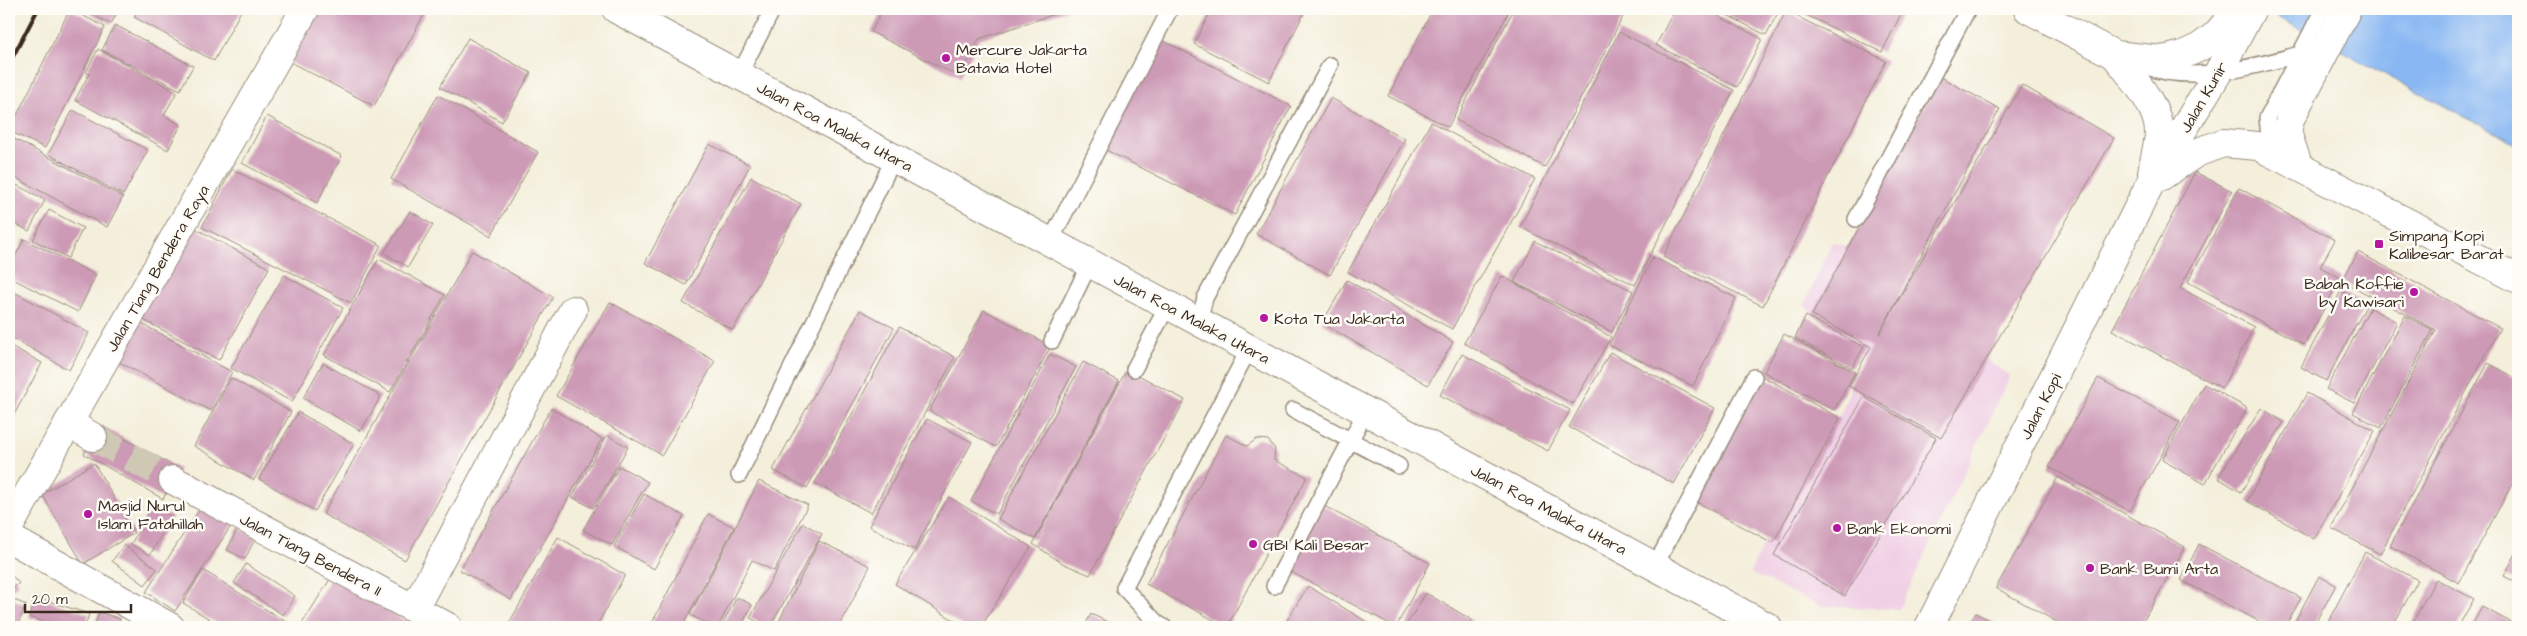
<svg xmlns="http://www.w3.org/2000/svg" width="2527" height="636" font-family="'Architects Daughter',sans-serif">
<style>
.built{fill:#f0d0e5}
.water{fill:#88b7f3;stroke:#627088}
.building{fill:#cd9ab6}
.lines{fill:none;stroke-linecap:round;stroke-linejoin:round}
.street-tunnel{stroke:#cfc8b5;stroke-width:28;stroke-dasharray:28 14;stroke-linecap:butt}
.lane-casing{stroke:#988c7c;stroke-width:18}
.street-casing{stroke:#988c7c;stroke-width:30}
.secondary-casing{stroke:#988c7c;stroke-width:30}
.lane{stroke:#fff;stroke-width:15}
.street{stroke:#fff;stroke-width:28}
.secondary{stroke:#fff;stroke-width:28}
.rail{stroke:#3b2a1e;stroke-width:4}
.poi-dot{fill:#b5179e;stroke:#fdfcf7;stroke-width:2}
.labels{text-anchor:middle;stroke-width:5;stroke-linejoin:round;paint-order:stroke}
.poi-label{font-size:16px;fill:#3b2a1e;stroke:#fdfcf7;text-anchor:start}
.street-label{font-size:16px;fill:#3b2a1e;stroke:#fdfcf7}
</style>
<rect width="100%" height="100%" fill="#fdfcf7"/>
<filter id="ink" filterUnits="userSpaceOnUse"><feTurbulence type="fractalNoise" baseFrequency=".02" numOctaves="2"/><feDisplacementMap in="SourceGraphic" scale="10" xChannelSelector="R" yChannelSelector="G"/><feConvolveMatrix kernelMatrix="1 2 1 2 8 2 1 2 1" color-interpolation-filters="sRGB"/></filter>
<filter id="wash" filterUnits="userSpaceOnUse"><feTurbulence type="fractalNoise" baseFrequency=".0096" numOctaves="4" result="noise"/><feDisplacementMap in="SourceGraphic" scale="20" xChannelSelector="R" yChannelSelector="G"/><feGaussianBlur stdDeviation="1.12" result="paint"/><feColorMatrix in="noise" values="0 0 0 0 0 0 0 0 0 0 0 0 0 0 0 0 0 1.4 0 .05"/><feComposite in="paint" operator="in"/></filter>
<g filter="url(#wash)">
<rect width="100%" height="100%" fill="#f4efdb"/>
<path class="built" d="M1832,242L1892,259L1896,297L2010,376L1899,609L1821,606L1750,573L1808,448L1822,427L1835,428L1863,357L1804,305Z"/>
<path class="water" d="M2262,9H2518V145Z"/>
<g id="blocks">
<path class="building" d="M70,9L105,27L45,148L9,131Z
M81,9H119L111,24Z
M139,9H242L214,61L134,17Z
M319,9L426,11L374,106L290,62Z
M883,9H1070L979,39L960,77L871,32Z
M1212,9H1306L1269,82L1194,44Z
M1433,9H1510L1448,127L1388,96Z
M1514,9H1627L1545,167L1456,120Z
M1675,9H1705L1762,39L1737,87L1656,45Z
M1715,9H1780L1766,35Z
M1794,9H1890L1901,14L1882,52Z
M1786,11L1886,61L1763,306L1663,257Z
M115,25L193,66L180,90L102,50Z
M1619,32L1734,90L1635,285L1520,227Z
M468,38L531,73L502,122L440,87Z
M1158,38L1291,106L1235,215L1102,148Z
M98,49L177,92L164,115L181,125L168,150L75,100L89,74L86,72Z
M1940,77L2000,109L1879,334L2022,85L2114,138L1941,438L1849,386L1871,347L1812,315Z
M438,95L538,152L491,236L391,179Z
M1331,98L1405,139L1330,275L1256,234Z
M73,110L148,150L123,195L48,154Z
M267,116L342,156L317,203L242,163Z
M1431,122L1535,179L1452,329L1348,272Z
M9,136L123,197L107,227L9,174Z
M709,144L750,165L686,285L645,263Z
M232,169L381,245L351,303L202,227Z
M2195,172L2232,191L2180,288L2254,327L2222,388L2112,330Z
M751,177L801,204L733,330L683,303Z
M9,181L45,200L29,231L9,221Z
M2239,188L2335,240L2320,267L2341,278L2304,345L2188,282Z
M49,210L83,228L68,258L33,240Z
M410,211L433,225L408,267L384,253Z
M185,223L269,268L219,360L136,316Z
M24,239L96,275L78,312L9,277V269Z
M1535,241L1633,291L1612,332L1514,282Z
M472,251L553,297L405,560L323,514Z
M2358,252L2500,328L2380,554L2331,528L2436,330L2342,281Z
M1653,257L1736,298L1693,386L1609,345Z
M379,259L445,295L390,392L324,355Z
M284,275L343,308L292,402L231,368Z
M1502,276L1611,337L1573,404L1464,343Z
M1347,280L1453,342L1428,385L1322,323Z
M9,289L89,333L69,370L9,336Z
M2341,291L2367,304L2326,381L2301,367Z
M610,302L715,361L662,455L556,396Z
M2370,308L2397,322L2354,403L2326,389Z
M860,310L894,328L807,488L773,470Z
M984,310L1051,346L996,447L929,411Z
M1806,316L1864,347L1852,368L1795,338Z
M2405,316L2433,330L2381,428L2353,413Z
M129,317L232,372L211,411L108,356Z
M899,327L955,357L871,513L815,483Z
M1784,334L1855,372L1834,410L1764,372Z
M9,345L42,363L9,424Z
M1610,352L1715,408L1674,484L1569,427Z
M1050,354L1076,367L997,514L971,501Z
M1462,354L1570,410L1548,451L1440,395Z
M1083,362L1119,381L1035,539L998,519Z
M323,363L381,396L361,431L303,398Z
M2488,363L2518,379V473L2459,583L2390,546Z
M1127,369L1185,400L1090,575L1062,563L1033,544Z
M1760,375L1840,418L1773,543L1693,500Z
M231,378L291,412L254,480L194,446Z
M2098,378L2180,422L2130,511L2049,467Z
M2204,384L2247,408L2205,484L2162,460Z
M2307,393L2375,431L2314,539L2247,501Z
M1864,397L1936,438L1845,596L1774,555Z
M551,408L602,439L511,600L460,570Z
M2261,408L2284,422L2241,492L2218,478Z
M298,412L354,444L315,511L259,479Z
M927,419L972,442L914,550L869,526Z
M100,425L179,469L163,499L84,454Z
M607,435L628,447L593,508L572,497Z
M1226,435L1247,446L1257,439L1268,440L1275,449L1274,460L1307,477L1227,627L1146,584Z
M94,463L134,533L83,564L42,494Z
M619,466L648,482L612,545L583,530Z
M2058,477L2185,547L2140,627H2066L1996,588Z
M759,481L808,505L774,571L752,560L718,627H715L690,615Z
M644,494L684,516L654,569L614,546Z
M949,497L1031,547L981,627H965L895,584Z
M205,501L235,520L175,611L146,592Z
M1322,505L1430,563L1396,627L1287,570Z
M152,506L172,517L150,555L131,544Z
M708,514L734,527L682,627H650Z
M803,523L822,534L770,627H768L750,618Z
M238,528L256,537L245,559L227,550Z
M558,537L625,575L596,627H512L508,625Z
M819,541L870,566L839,627H787L778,623Z
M2199,544L2301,598L2285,627H2270L2181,580Z
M124,545L157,569L145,585L112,561Z
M2518,550V584L2504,576Z
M2365,552L2418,580L2392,627H2325Z
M246,564L295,596L283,615L234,583Z
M203,570L241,594L293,626L223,627L183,603Z
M9,573L19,583L9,593Z
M332,576L415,627H300Z
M2319,576L2336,585L2313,627H2292Z
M2436,579L2474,599L2458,627H2410Z
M1308,586L1375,627H1283Z
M1426,593L1472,620L1468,627H1405Z
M35,597L89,614L85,627H61L29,617Z
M737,597L752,605L741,627H721Z
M10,598L26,605L17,627H9Z
M2482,607L2518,626V627H2471Z
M99,612L120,619L117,627H94Z
M1976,613L2002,627H1967Z
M1091,614L1118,627H1084Z"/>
</g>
</g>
<g filter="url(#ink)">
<use href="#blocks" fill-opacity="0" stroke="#988c7c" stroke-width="1"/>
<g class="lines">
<path class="street-tunnel" d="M93,437L173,480"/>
<g class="lane-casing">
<path id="lane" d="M2147,67C2194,84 2253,67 2300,54
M739,75L773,9
M2285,152L2269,136L2267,118L2323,9
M1856,219L1968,9
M1050,242L1170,9
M1199,321L1205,298L1330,65
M1052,341L1090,263
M1134,369L1168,305
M1293,410L1399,466
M739,475L894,158
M1655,566L1754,377
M1274,586L1366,411
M1164,627L1157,623L1124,588L1249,349"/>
</g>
<g class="street-casing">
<path id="street" d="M616,9L1768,627
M68,423L93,437
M173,480L448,627
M9,538L170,627
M414,609L573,310"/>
</g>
<g class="secondary-casing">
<path id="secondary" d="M2028,9L2115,55L2162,60L2183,55L2200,47L2216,35L2238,9
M2115,55C2130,75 2160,107 2159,134C2158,146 2154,160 2152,173
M2298,165L2287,132L2290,119L2347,9
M2160,177L2196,153L2223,143L2258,146L2518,279
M9,527L305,9
M1929,627L2150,184L2219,71L2252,9"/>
</g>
<use href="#lane" class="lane"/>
<use href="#street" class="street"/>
<use href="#secondary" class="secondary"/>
<path class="rail" d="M9,64L38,9"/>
</g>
</g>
<g class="poi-dot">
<circle cx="946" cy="58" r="5"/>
<rect x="2374" y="239" width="10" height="10" rx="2.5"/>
<circle cx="2414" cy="292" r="5"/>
<circle cx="1264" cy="318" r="5"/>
<circle cx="88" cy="514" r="5"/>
<circle cx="1837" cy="528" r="5"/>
<circle cx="1253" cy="544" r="5"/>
<circle cx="2090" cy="568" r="5"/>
</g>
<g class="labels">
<g class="poi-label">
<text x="956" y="55">Mercure Jakarta<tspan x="956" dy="18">Batavia Hotel</tspan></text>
<text x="2389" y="241">Simpang Kopi<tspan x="2389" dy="18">Kalibesar Barat</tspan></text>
<text x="2404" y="289" text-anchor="end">Babah Koffie<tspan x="2404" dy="18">by Kawisari</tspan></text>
<text x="1274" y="324">Kota Tua Jakarta</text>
<text x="98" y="511">Masjid Nurul<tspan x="98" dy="18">Islam Fatahillah</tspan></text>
<text x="1847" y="534">Bank Ekonomi</text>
<text x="1263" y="550">GBI Kali Besar</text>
<text x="2100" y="574">Bank Bumi Arta</text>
</g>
<g class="street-label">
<text transform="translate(2203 97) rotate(-60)" y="6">Jalan Kunir</text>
<text transform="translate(835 126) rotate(28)" y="6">Jalan Roa Malaka Utara</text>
<text transform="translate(157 268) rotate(-60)" y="6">Jalan Tiang Bendera Raya</text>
<text transform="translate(1192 318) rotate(28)" y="6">Jalan Roa Malaka Utara</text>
<text transform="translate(2040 406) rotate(-63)" y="6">Jalan Kopi</text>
<text transform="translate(1549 509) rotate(28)" y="6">Jalan Roa Malaka Utara</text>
<text transform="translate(311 554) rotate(28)" y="6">Jalan Tiang Bendera II</text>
</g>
</g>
<rect width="2527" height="636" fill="none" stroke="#fdfcf7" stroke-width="30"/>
<path d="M25 604v8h106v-8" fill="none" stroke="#3b2a1e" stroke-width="2.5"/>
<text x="32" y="604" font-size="15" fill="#3b2a1e" stroke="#fdfcf7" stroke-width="4" paint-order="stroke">20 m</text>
</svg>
